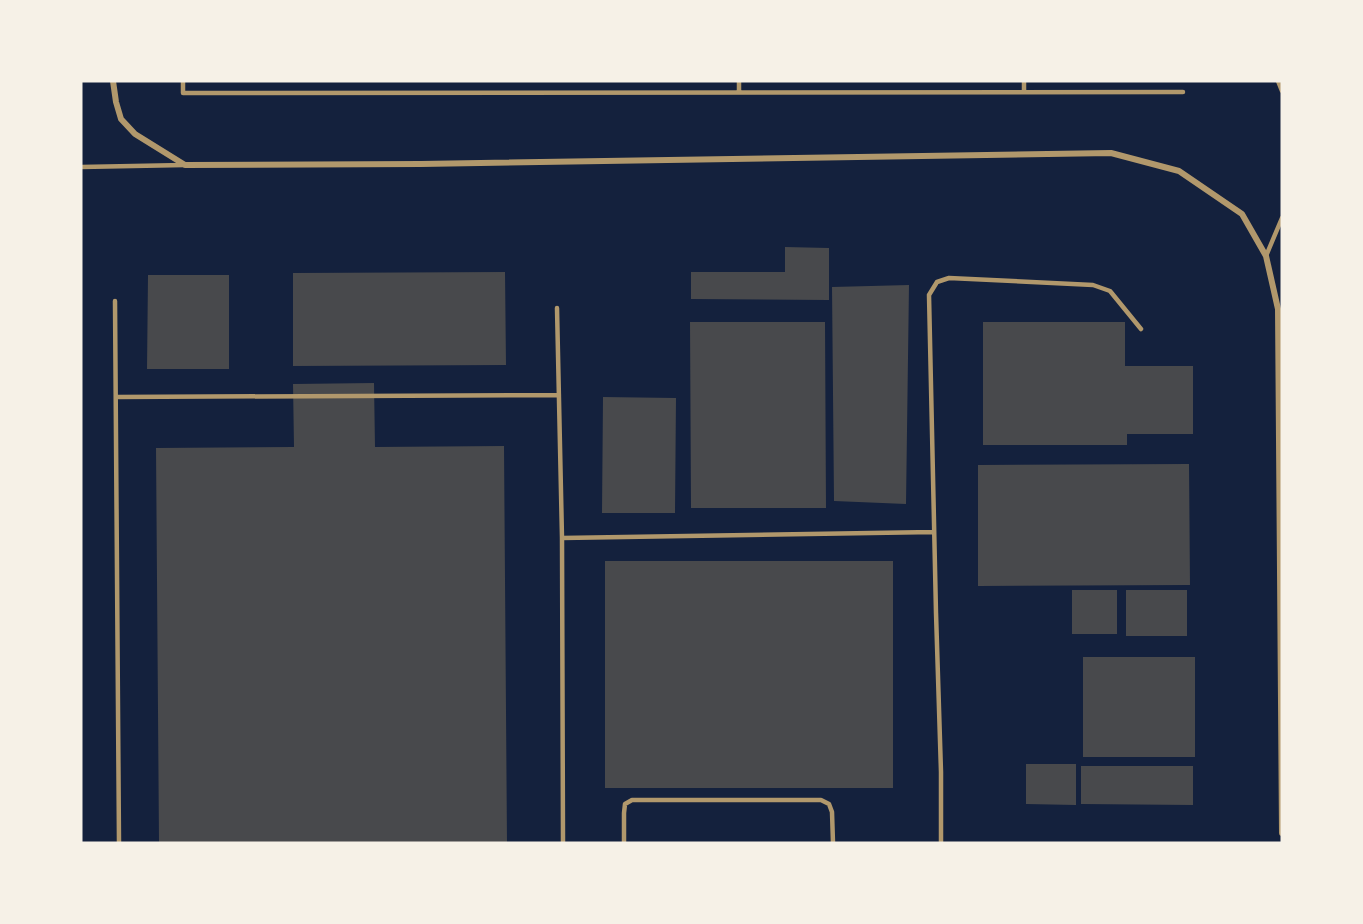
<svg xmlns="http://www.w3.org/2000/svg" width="1363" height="924" font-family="'Space Grotesk',sans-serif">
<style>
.building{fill:#48494c}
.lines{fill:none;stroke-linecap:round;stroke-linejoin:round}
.service{stroke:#b1986c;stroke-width:4.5}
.minor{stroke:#b1986c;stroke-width:6}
</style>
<rect width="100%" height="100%" fill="#14213d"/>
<path class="building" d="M785,247L829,248V300L691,299V272H785Z
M505,272L506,365L293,366V273Z
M148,275H229V369H147Z
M909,285L906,504L834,501L832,287Z
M690,322H825L826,508H691Z
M983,322H1125V366H1193V434H1127V445H983Z
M374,383L375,447L504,446L507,843H159L156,448L294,447L293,384Z
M603,397L676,398L675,513H602Z
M1189,464L1190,585L978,586V465Z
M605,561H893V788H605Z
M1072,590H1117V634H1072Z
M1126,590H1187V636H1126Z
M1083,657H1195V757H1083Z
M1026,764H1076V805L1026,804Z
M1081,766H1193V805L1081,804Z"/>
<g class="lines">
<path class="service" d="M183,81V93L1183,92
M1278,81L1282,91
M739,92V81
M1024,92V81
M81,167L185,165
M1266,256L1282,218
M115,301L119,843
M557,308L562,538L563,843
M116,397L559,395
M562,538L934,532
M624,843V813L625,804L632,800H821L829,804L832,812L833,843
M941,843V772L936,613L929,295L937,282L949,278L1093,285L1110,291L1141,329"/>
<path class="minor" d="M113,81L116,102L121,119L135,134L185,165L421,164L1111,153L1179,171L1242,214L1266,256L1278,309L1282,833"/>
</g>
<rect width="1363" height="924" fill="none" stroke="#f6f1e7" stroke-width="165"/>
</svg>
